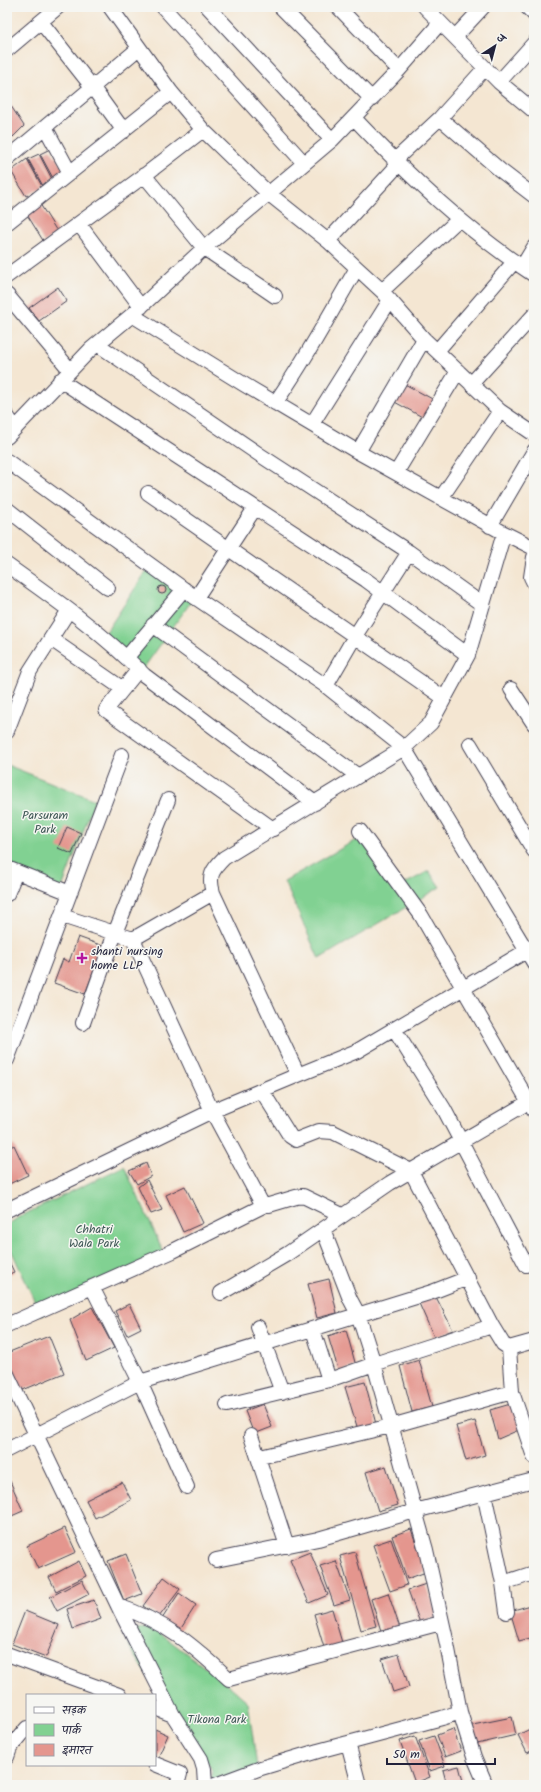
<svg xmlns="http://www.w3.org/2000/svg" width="541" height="1792" font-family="Kalam,'Playpen Sans Deva',sans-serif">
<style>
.green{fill:#81d192;stroke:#527a66}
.building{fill:#e4968e}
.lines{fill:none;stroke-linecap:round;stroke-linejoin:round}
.minor-casing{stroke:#423f52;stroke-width:16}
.minor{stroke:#fff;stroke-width:14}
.poi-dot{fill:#b5179e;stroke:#f6f6f2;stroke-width:1.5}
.labels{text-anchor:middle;stroke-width:3;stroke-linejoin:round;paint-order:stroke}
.park-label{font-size:12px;fill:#3e5755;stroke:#f6f6f2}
.poi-label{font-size:12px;fill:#22223b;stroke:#f6f6f2;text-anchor:start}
</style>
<rect width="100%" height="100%" fill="#f6f6f2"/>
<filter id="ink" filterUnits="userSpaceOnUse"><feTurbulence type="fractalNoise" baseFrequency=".025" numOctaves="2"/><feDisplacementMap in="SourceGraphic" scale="8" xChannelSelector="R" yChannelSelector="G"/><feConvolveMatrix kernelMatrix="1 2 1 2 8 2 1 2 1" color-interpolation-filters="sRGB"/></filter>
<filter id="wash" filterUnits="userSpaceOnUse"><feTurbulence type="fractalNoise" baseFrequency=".012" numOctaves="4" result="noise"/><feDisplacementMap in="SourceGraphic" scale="16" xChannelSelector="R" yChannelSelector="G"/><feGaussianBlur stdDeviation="0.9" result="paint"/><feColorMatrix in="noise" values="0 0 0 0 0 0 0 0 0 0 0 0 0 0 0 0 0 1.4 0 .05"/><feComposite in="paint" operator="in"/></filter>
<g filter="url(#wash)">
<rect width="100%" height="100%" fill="#f4e6d2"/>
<path class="green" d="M152,563L198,592L143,669L104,635Z
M7,765L95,800L59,896L7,878Z
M363,836L397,888L429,871L440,887L319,959L284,881Z
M124,1166L165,1255L41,1315L7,1241V1225L19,1217Z
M153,1628L232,1688L248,1702L257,1767L210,1785L212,1770L131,1650L125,1634L126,1629Z"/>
<g id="blocks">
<path class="building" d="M9,103L24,126L13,137L7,128V104Z
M50,149L66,172L54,180L40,154Z
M39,154L52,179L43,186L28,159Z
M27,159L43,188L26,196L11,171Z
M40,204L58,233L44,242L26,213Z
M58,287L67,301L39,321L29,308Z
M401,382L436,401L426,419L391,400Z
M158 590a4 4 0 1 1 8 0a4 4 0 1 1-8 0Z
M67,827L81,833L72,854L58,848Z
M78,937L103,946L85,994L54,983L63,959L69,962Z
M14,1145L28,1175L7,1185V1149Z
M146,1163L151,1176L137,1184L129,1171Z
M147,1180L162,1210L151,1214L138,1187Z
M185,1186L203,1223L183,1232L166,1195Z
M7,1257L14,1272L7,1275Z
M329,1279L337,1313L317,1318L308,1284Z
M436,1297L453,1330L434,1337L418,1301Z
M129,1304L141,1328L127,1335L115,1311Z
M92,1307L114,1348L86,1361L70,1320Z
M346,1330L356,1366L339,1372L328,1336Z
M49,1336L64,1373L18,1392L7,1365V1353Z
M419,1360L432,1407L412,1412L400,1366Z
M365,1382L377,1428L359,1433L345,1387Z
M514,1403L521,1429L498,1439L490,1410Z
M263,1404L272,1427L254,1434L245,1411Z
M475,1421L485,1455L466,1461L456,1426Z
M386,1466L398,1505L378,1511L366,1472Z
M10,1481L23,1511L7,1518V1482Z
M122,1482L131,1500L95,1518L86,1500Z
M65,1528L76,1552L38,1569L27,1546Z
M411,1529L426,1572L407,1579L392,1536Z
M391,1539L407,1585L390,1591L373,1545Z
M310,1552L328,1595L309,1603L290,1560Z
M355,1552L376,1626L361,1630L340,1556Z
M126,1554L142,1594L124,1601L108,1561Z
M79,1561L86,1576L56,1591L49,1577Z
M336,1561L350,1600L334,1605L320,1566Z
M164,1577L180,1589L159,1617L143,1606Z
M82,1580L89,1594L57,1611L50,1597Z
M426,1584L438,1617L420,1623L408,1590Z
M179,1593L196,1605L178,1633L160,1622Z
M388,1593L400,1628L382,1634L371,1599Z
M94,1600L101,1619L73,1629L67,1609Z
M531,1605L534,1614V1637L519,1641L510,1611Z
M332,1609L343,1646L325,1651L314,1614Z
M25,1611L59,1625L46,1657L12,1644Z
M399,1654L409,1687L393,1692L382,1659Z
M512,1717L516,1735L473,1745L468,1726Z
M534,1727V1750L527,1753L518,1735Z
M155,1729L168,1735L157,1760H155Z
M453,1729L461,1751L445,1757L437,1735Z
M415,1736L430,1777L415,1783L400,1741Z
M434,1736L445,1766L430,1771L419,1741Z
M459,1766L464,1785H447L443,1770Z"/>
</g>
</g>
<g filter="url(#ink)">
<use href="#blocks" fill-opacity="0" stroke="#423f52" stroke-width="1"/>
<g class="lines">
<g class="minor-casing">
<path id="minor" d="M110,7L171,92L203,130L268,193L328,241L357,268L382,291L424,339L500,411L534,434
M163,7L304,163
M208,7L332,140
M281,7L372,99
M338,7L399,70
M425,7L499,82L534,111
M527,7L534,14
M41,22L93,88L124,131
M455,37L483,7
M7,50L58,7
M499,82L534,43
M354,118C409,176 467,231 534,275
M440,118L500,170L534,196
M45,127L70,173
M7,159L139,48
M394,161L440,118L485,68
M144,175L204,248L275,296
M7,223L171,92
M79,224L141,307
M328,241L398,165
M522,267L534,247
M7,276L141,178L203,130
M382,291L459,219
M7,295L70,370
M132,315L245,385L358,452L504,533L534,548
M97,344L260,455L409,552L483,605
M437,351L514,262
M60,380L366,580L468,655
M471,384L534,315
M275,403C306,360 330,313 357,268
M7,416L15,428
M312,424L390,300
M7,437L90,350L132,315L204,248L332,140L399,70L440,23
M358,452L424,339
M7,461L196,598L326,686L404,748L534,963
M396,473L458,371
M148,493L444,698
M441,498L500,411
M7,509L108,588
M490,526L534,451
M534,557L531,577L534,583
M7,565C55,599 103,633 144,675L315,803
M196,598L255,508
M153,625L358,776
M51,639L123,689
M127,657L184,589
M139,669L106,710L273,829
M326,686L355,636L409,552
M511,689L534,724
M7,731L30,671L69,610
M470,744L534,851
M360,831L421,915L534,1111
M7,868L70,893
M7,894L16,872
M62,916L133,939L212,1111L261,1202L265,1205H269L296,1197L303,1196L342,1215
M133,939L213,893
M83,1023L115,933L168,800
M394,1029L444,1109L526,1265
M7,1060L122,755
M298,1075L357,1051L533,947
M262,1091L290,1136L296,1140L319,1131L333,1132L411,1171L492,1326L503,1344L509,1348L534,1341
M7,1210L212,1111L298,1075L213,893C208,876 212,870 224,858L404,748L431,723L468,655L504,533
M323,1229L350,1299L358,1314L374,1364L426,1550L447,1644L460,1712L474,1757L486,1785
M92,1287L140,1382L432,1292L468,1278
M221,1293L287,1254L390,1183L534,1099
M7,1325L173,1251L265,1205
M258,1327L282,1392
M313,1330L329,1380
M509,1348L512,1392L534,1457
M7,1374L121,1612L173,1715L201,1759L204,1769L205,1785
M227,1405L329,1380L374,1364L492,1326
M251,1436L287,1546
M7,1450L140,1382L187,1487
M260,1457L391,1426L512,1392
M484,1493L503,1583L507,1612
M216,1560L318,1539L415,1511L534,1480
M503,1583L534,1573
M118,1606C165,1621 194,1646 229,1679L441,1623
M7,1654L119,1695
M155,1708L173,1715
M348,1743L359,1785
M7,1757L10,1748L27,1728
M155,1764L180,1774L177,1785
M215,1785L261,1768L318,1751L442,1718L460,1712"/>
</g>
<use href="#minor" class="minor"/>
</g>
</g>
<path class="poi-dot" d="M80 952h4v4h4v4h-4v4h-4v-4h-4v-4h4z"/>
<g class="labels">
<g class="park-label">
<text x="45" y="819">Parsuram<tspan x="45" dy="14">Park</tspan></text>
<text x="94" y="1233">Chhatri<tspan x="94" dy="14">Wala Park</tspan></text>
<text x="217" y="1723">Tikona Park</text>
</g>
<g class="poi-label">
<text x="91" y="955">shanti nursing<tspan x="91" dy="14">home LLP</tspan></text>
</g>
</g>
<rect width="541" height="1792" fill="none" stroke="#f6f6f2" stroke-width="24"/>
<rect x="26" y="1694" width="130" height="72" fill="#f6f6f2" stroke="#a1a1a9"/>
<rect x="34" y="1707" width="20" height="6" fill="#ffffff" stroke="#a1a1a9"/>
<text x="62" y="1714" font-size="12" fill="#22223b">सड़क</text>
<rect x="34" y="1724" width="20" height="12" fill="#81d192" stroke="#a1a1a9"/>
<text x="62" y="1734" font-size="12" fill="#22223b">पार्क</text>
<rect x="34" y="1744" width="20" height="12" fill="#e4968e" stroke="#a1a1a9"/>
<text x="62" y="1754" font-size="12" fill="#22223b">इमारत</text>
<g transform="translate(495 46) rotate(36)" stroke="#f6f6f2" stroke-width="3" paint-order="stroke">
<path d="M0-3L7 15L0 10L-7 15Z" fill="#22223b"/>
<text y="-6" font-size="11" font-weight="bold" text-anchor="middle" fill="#22223b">उ</text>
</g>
<path d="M387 1758v6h108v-6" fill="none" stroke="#22223b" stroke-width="2"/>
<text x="393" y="1758" font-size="12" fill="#22223b" stroke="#f6f6f2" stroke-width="3" paint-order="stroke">50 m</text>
</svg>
